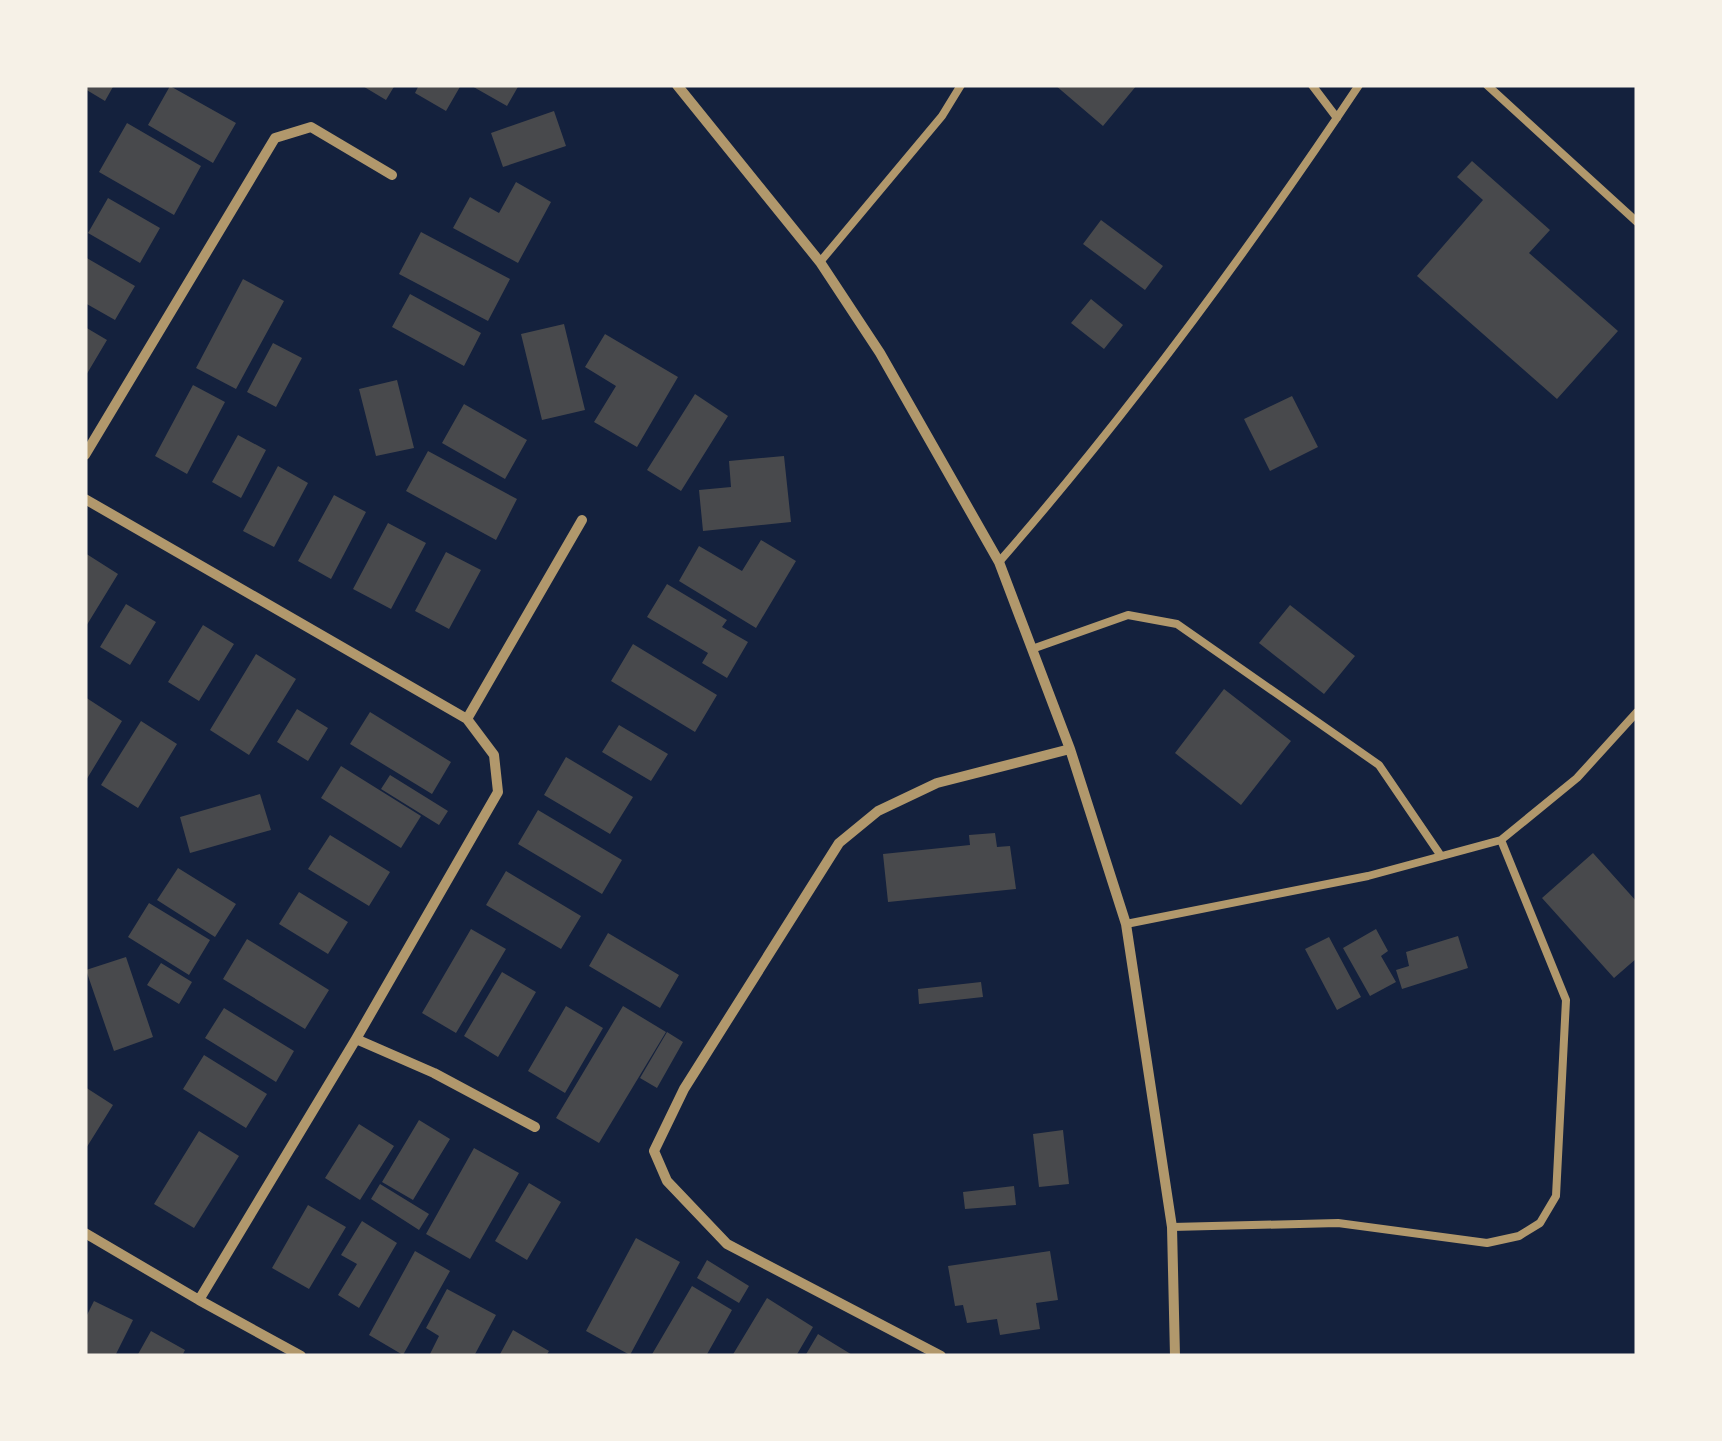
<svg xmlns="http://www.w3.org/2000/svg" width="1722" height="1441" font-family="Quicksand,sans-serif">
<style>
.building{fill:#48494c}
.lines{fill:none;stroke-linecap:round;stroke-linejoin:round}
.service{stroke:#b1986c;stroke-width:8}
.minor{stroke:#b1986c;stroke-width:10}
</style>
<rect width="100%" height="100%" fill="#14213d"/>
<path class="building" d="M85,85H114L105,101L85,89Z
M361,85H395L386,100Z
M419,85H461L446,111L415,93Z
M470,85H519L507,106Z
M1055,85H1137L1103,126Z
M170,86L236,123L213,163L148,125Z
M554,111L566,146L503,167L491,133Z
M127,123L201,166L174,215L99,172Z
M1472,161L1550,230L1529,253L1618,331L1557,399L1417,276L1483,200L1457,177Z
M516,182L551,202L518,263L453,228L470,197L499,213Z
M108,198L160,228L140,263L88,233Z
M1101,220L1163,266L1145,290L1083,244Z
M421,232L510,279L488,321L399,274Z
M85,257L135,286L115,320L85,303Z
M243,279L284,301L236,389L196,368Z
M410,294L481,333L464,366L392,327Z
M1091,299L1123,325L1104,349L1071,323Z
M564,324L585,410L542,420L521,334Z
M85,327L107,340L85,377Z
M605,334L678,377L637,447L594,422L616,386L585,367Z
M273,343L302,358L276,407L247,392Z
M397,380L414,448L376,456L359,389Z
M193,385L225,402L187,474L155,456Z
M695,394L728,416L681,491L647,470Z
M1292,396L1318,447L1270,471L1244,419Z
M464,404L527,440L505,479L442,443Z
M238,435L266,450L241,498L212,482Z
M428,451L517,499L496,540L406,491Z
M784,456L791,522L703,531L699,490L731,487L729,461Z
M278,466L308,483L274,547L243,531Z
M334,495L366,512L331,579L298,561Z
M388,523L426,543L391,609L353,589Z
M761,540L796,561L756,628L679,581L699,546L742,571Z
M446,552L481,570L449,629L415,611Z
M85,553L118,574L85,628Z
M667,584L727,620L722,627L748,642L727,678L702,663L708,653L647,617Z
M126,604L156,622L130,665L100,647Z
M1290,605L1355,656L1324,694L1259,643Z
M203,625L234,644L199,701L168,682Z
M633,644L717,695L695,732L611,681Z
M256,654L296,679L249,755L210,730Z
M1224,689L1291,741L1241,805L1175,753Z
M85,697L122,721L85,782Z
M297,709L328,728L308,761L277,742Z
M370,712L451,762L432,794L350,744Z
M141,721L177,744L138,808L101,785Z
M619,725L668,754L651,781L602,752Z
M566,757L633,797L610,834L544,795Z
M341,766L421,816L401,848L321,798Z
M390,775L448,811L439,825L381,789Z
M260,794L271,830L190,853L180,817Z
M538,810L622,860L602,894L518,844Z
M995,833L997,847L1010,846L1016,889L888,902L883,854L970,845L969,835Z
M330,835L390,872L369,906L308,869Z
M1593,853L1637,902V958L1614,978L1542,898Z
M178,868L236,904L215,937L157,900Z
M506,871L581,916L561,949L486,905Z
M299,892L348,922L328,954L279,924Z
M149,903L210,940L189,975L128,937Z
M471,929L506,949L456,1033L422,1013Z
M1376,929L1388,951L1381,956L1396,982L1370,996L1343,948Z
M608,933L679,975L660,1008L589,966Z
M1458,936L1468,968L1402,989L1396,970L1409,966L1406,952Z
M1329,937L1361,997L1337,1010L1305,949Z
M247,939L329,990L305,1029L223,979Z
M126,957L153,1037L114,1051L86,970Z
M161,963L192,982L179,1004L147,985Z
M502,972L536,992L498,1057L464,1036Z
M981,982L983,997L919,1004L918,989Z
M566,1006L603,1028L565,1093L528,1071Z
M623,1006L666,1032L599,1143L556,1118Z
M224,1008L294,1051L276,1082L205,1038Z
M667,1032L683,1042L657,1088L640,1078Z
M204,1055L267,1094L246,1128L183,1089Z
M85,1087L113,1105L85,1150Z
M419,1120L450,1139L413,1200L382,1182Z
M359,1124L394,1146L360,1200L325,1178Z
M1063,1130L1069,1184L1039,1187L1033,1134Z
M199,1131L239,1156L194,1228L154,1204Z
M474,1148L519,1173L470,1259L426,1234Z
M529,1183L561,1202L527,1260L495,1241Z
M380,1184L429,1214L419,1230L371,1199Z
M1014,1186L1016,1205L965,1209L963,1192Z
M308,1205L346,1227L309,1289L272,1268Z
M362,1221L397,1243L359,1308L338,1295L357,1264L341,1255Z
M636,1238L680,1262L630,1355L586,1331Z
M415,1251L450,1271L403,1355L369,1335Z
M1050,1251L1058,1300L1036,1303L1040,1329L1000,1335L997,1319L967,1323L963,1305L955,1306L948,1266Z
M707,1260L749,1286L739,1303L697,1278Z
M692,1286L732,1310L706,1356H651Z
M447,1289L496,1315L474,1356H429L439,1336L426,1328Z
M767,1298L813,1327L796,1356H732Z
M94,1301L133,1320L115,1356H85V1319Z
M513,1330L549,1351L546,1356H499Z
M151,1331L185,1350L182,1356H137Z
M818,1334L854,1356H805Z"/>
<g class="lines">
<path class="service" d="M1312,85L1337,118
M1487,85L1637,222
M820,262L942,116L961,85
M999,562C1131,411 1248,251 1359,85
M1032,649L1128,615L1177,624L1379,765L1441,856
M1126,924L1368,876L1501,840L1577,778L1637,712
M1172,1227L1338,1223L1487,1243L1519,1236L1540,1223L1556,1196L1566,1000L1501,840"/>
<path class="minor" d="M677,85L820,262L880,353L999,562L1070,749L1126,924L1172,1227L1175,1356
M85,455L275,138L311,127L392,175
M85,499L467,719L494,755L498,792L356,1039L199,1300L301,1356
M467,719L582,520
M356,1039L434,1073L535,1127
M85,1233L199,1300
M941,1356L727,1244L667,1181L654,1151L684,1089L839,843L878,811L937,783L1070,749"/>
</g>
<rect width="1722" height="1441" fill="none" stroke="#f6f1e7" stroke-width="175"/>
</svg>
